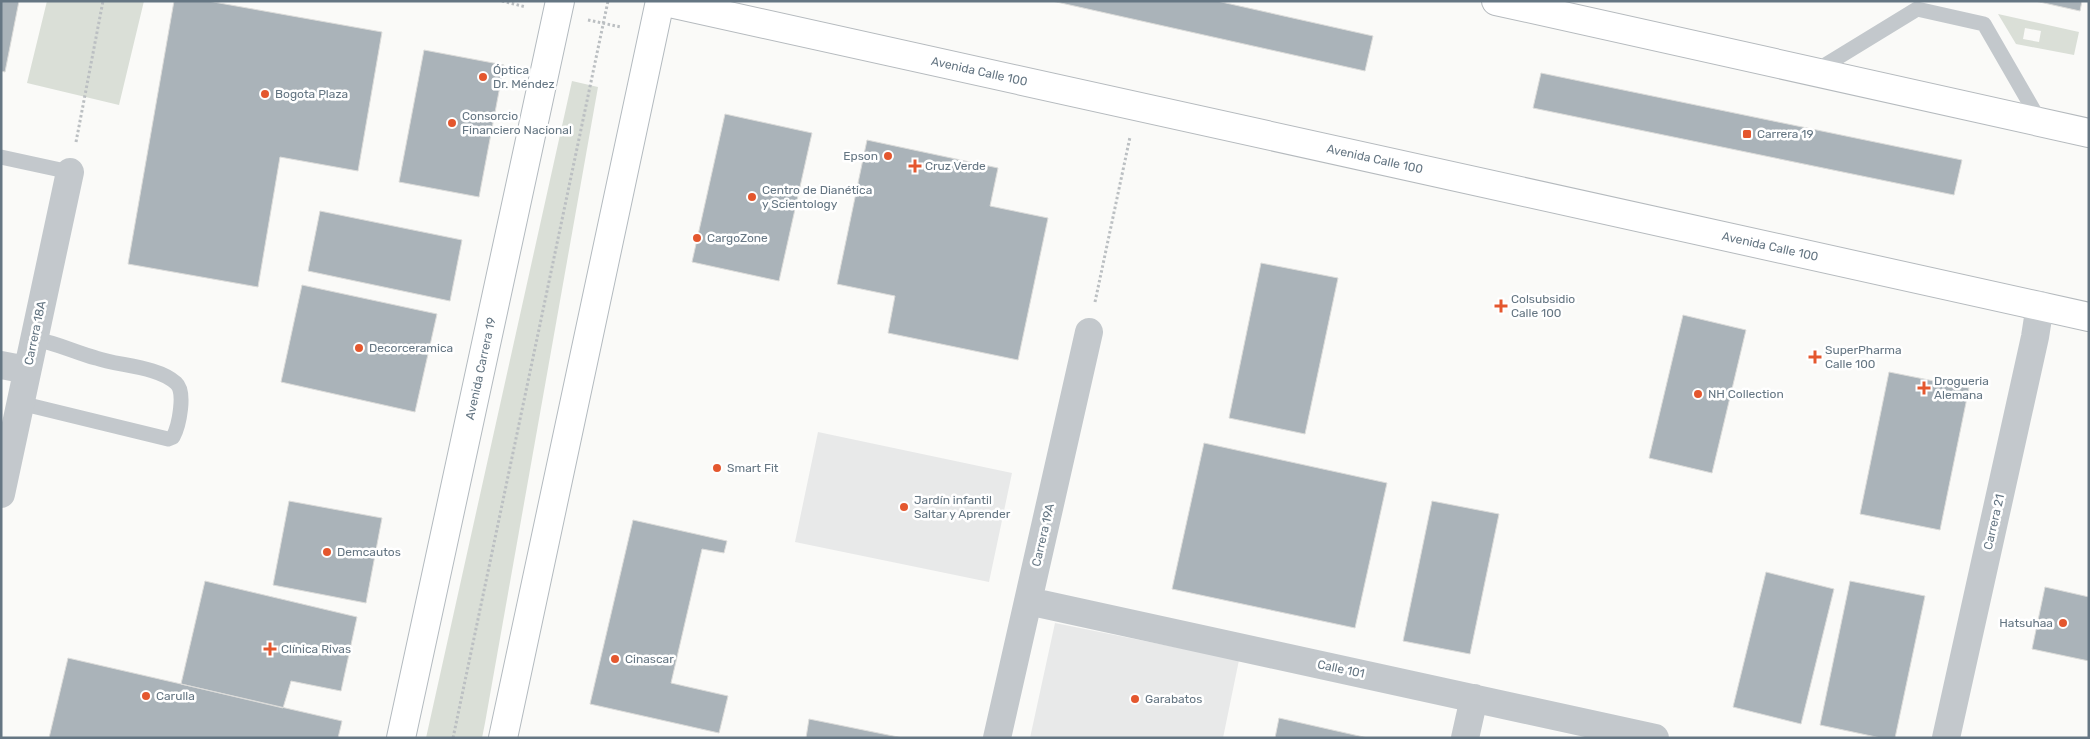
<svg xmlns="http://www.w3.org/2000/svg" width="2090" height="739" font-family="Rubik,sans-serif">
<style>
.built{fill:#e8e9e9}
.green{fill:#dadfd7;fill-rule:evenodd}
.building{fill:#aab3b9;stroke:#dcdcda}
.lines{fill:none;stroke-linecap:round;stroke-linejoin:round}
.secondary-casing{stroke:#b3babf;stroke-width:30}
.primary-casing{stroke:#b5babe;stroke-width:30}
.path{stroke:#bbbfc2;stroke-width:3;stroke-dasharray:2.5 2.5;stroke-linecap:butt}
.lane{stroke:#c3c8cc;stroke-width:15}
.street{stroke:#c3c8cc;stroke-width:28}
.secondary{stroke:#fff;stroke-width:28}
.primary{stroke:#fff;stroke-width:28}
.poi-dot{fill:#e4572e;stroke:#fff;stroke-width:2}
.labels{text-anchor:middle;stroke-width:5;stroke-linejoin:round;paint-order:stroke}
.poi-label{font-size:12px;fill:#657683;stroke:#fff;text-anchor:start}
.street-label{font-size:12px;fill:#657683;stroke:#fff}
</style>
<rect width="100%" height="100%" fill="#fafaf8"/>
<path class="built" d="M818,432L1012,473L989,582L795,542Z
M1055,623L1239,660L1223,738H1030Z"/>
<path class="green" d="M47,1H144L119,105L27,83Z
M1998,14L2079,32L2074,55L2016,44ZM2025,28L2041,31L2039,42L2023,39Z
M572,81L598,87L485,723L482,738H426Z"/>
<path class="building" d="M1,1H19L5,72L1,71Z
M174,1H208L382,32L358,171L280,157L258,287L128,264Z
M1052,1H1217L1373,36L1365,71Z
M2035,1H2082L2080,11Z
M424,50L504,65L479,197L399,182Z
M1541,73L1962,160L1954,195L1533,108Z
M725,114L812,133L779,281L692,262Z
M867,140L998,168L990,206L1048,218L1018,360L888,333L895,296L837,284Z
M320,211L462,240L450,301L308,271Z
M1261,263L1338,278L1305,434L1229,418Z
M302,285L437,314L415,412L281,382Z
M1683,315L1746,330L1712,473L1649,458Z
M1889,372L1969,388L1940,530L1860,514Z
M1204,443L1387,483L1355,628L1172,589Z
M289,501L382,518L366,603L273,585Z
M1432,501L1499,514L1470,654L1403,641Z
M633,520L727,541L724,553L702,549L671,683L728,696L719,733L590,704Z
M1766,572L1834,589L1801,724L1733,707Z
M205,581L357,617L341,691L291,681L283,708L181,684Z
M1850,581L1925,596L1895,738H1881L1820,725Z
M2045,587L2089,597V661L2032,649Z
M68,658L342,721L338,738H49Z
M1279,718L1368,738H1275Z
M809,719L903,738H806Z"/>
<g class="lines">
<g class="secondary-casing">
<g id="secondary">
<path id="s1" d="M401,738L560,1"/>
<path d="M503,738L660,1"/>
</g>
</g>
<g class="primary-casing">
<g id="primary">
<path id="s2" d="M661,1L2089,317"/>
<path d="M1496,1L2089,133"/>
</g>
</g>
<path class="path" d="M502,1L526,7
M588,20L621,27
M76,142L103,1
M1095,302L1130,137
M453,738L608,1"/>
<path class="lane" d="M1814,72L1917,9L1984,24L2041,123
M1,157L70,172
M20,403L168,439L173,437C179,426 186,392 176,383C157,366 119,366 96,358C74,352 57,343 34,339"/>
<path class="street" d="M1,365L27,370
M1,494L70,172
M1028,601L1655,738
M997,738L1089,332
M1465,738L1474,698
M1946,738L2035,337L2040,305"/>
<use href="#secondary" class="secondary"/>
<use href="#primary" class="primary"/>
</g>
<g class="poi-dot">
<circle cx="483" cy="77" r="5"/>
<circle cx="265" cy="94" r="5"/>
<circle cx="452" cy="123" r="5"/>
<rect x="1742" y="129" width="10" height="10" rx="2.5"/>
<circle cx="888" cy="156" r="5"/>
<path d="M912.5 158.5h5v5h5v5h-5v5h-5v-5h-5v-5h5z"/>
<circle cx="752" cy="197" r="5"/>
<circle cx="697" cy="238" r="5"/>
<path d="M1498.5 298.5h5v5h5v5h-5v5h-5v-5h-5v-5h5z"/>
<circle cx="359" cy="348" r="5"/>
<path d="M1812.5 349.5h5v5h5v5h-5v5h-5v-5h-5v-5h5z"/>
<path d="M1921.5 380.5h5v5h5v5h-5v5h-5v-5h-5v-5h5z"/>
<circle cx="1698" cy="394" r="5"/>
<circle cx="717" cy="468" r="5"/>
<circle cx="904" cy="507" r="5"/>
<circle cx="327" cy="552" r="5"/>
<circle cx="2063" cy="623" r="5"/>
<path d="M267.5 641.5h5v5h5v5h-5v5h-5v-5h-5v-5h5z"/>
<circle cx="615" cy="659" r="5"/>
<circle cx="146" cy="696" r="5"/>
<circle cx="1135" cy="699" r="5"/>
</g>
<g class="labels">
<g class="poi-label">
<text x="493" y="74">Óptica<tspan x="493" dy="14">Dr. Méndez</tspan></text>
<text x="275" y="98">Bogota Plaza</text>
<text x="462" y="120">Consorcio<tspan x="462" dy="14">Financiero Nacional</tspan></text>
<text x="1757" y="138">Carrera 19</text>
<text x="878" y="160" text-anchor="end">Epson</text>
<text x="925" y="170">Cruz Verde</text>
<text x="762" y="194">Centro de Dianética<tspan x="762" dy="14">y Scientology</tspan></text>
<text x="707" y="242">CargoZone</text>
<text x="1511" y="303">Colsubsidio<tspan x="1511" dy="14">Calle 100</tspan></text>
<text x="369" y="352">Decorceramica</text>
<text x="1825" y="354">SuperPharma<tspan x="1825" dy="14">Calle 100</tspan></text>
<text x="1934" y="385">Drogueria<tspan x="1934" dy="14">Alemana</tspan></text>
<text x="1708" y="398">NH Collection</text>
<text x="727" y="472">Smart Fit</text>
<text x="914" y="504">Jardín infantil<tspan x="914" dy="14">Saltar y Aprender</tspan></text>
<text x="337" y="556">Demcautos</text>
<text x="2053" y="627" text-anchor="end">Hatsuhaa</text>
<text x="281" y="653">Clínica Rivas</text>
<text x="625" y="663">Cinascar</text>
<text x="156" y="700">Carulla</text>
<text x="1145" y="703">Garabatos</text>
</g>
<g class="street-label">
<text dy="4" stroke="none"><textPath href="#s2" startOffset="326">Avenida Calle 100</textPath></text>
<text dy="4" stroke="none"><textPath href="#s2" startOffset="731">Avenida Calle 100</textPath></text>
<text dy="4" stroke="none"><textPath href="#s2" startOffset="1136">Avenida Calle 100</textPath></text>
<text transform="translate(35 333) rotate(-78)" y="4">Carrera 18A</text>
<text dy="4" stroke="none"><textPath href="#s1" startOffset="378">Avenida Carrera 19</textPath></text>
<text transform="translate(1994 522) rotate(-77)" y="4">Carrera 21</text>
<text transform="translate(1043 535) rotate(-77)" y="4">Carrera 19A</text>
<text transform="translate(1341 669) rotate(12)" y="4">Calle 101</text>
</g>
</g>
<rect width="2090" height="739" fill="none" stroke="#657683" stroke-width="5"/>
</svg>
